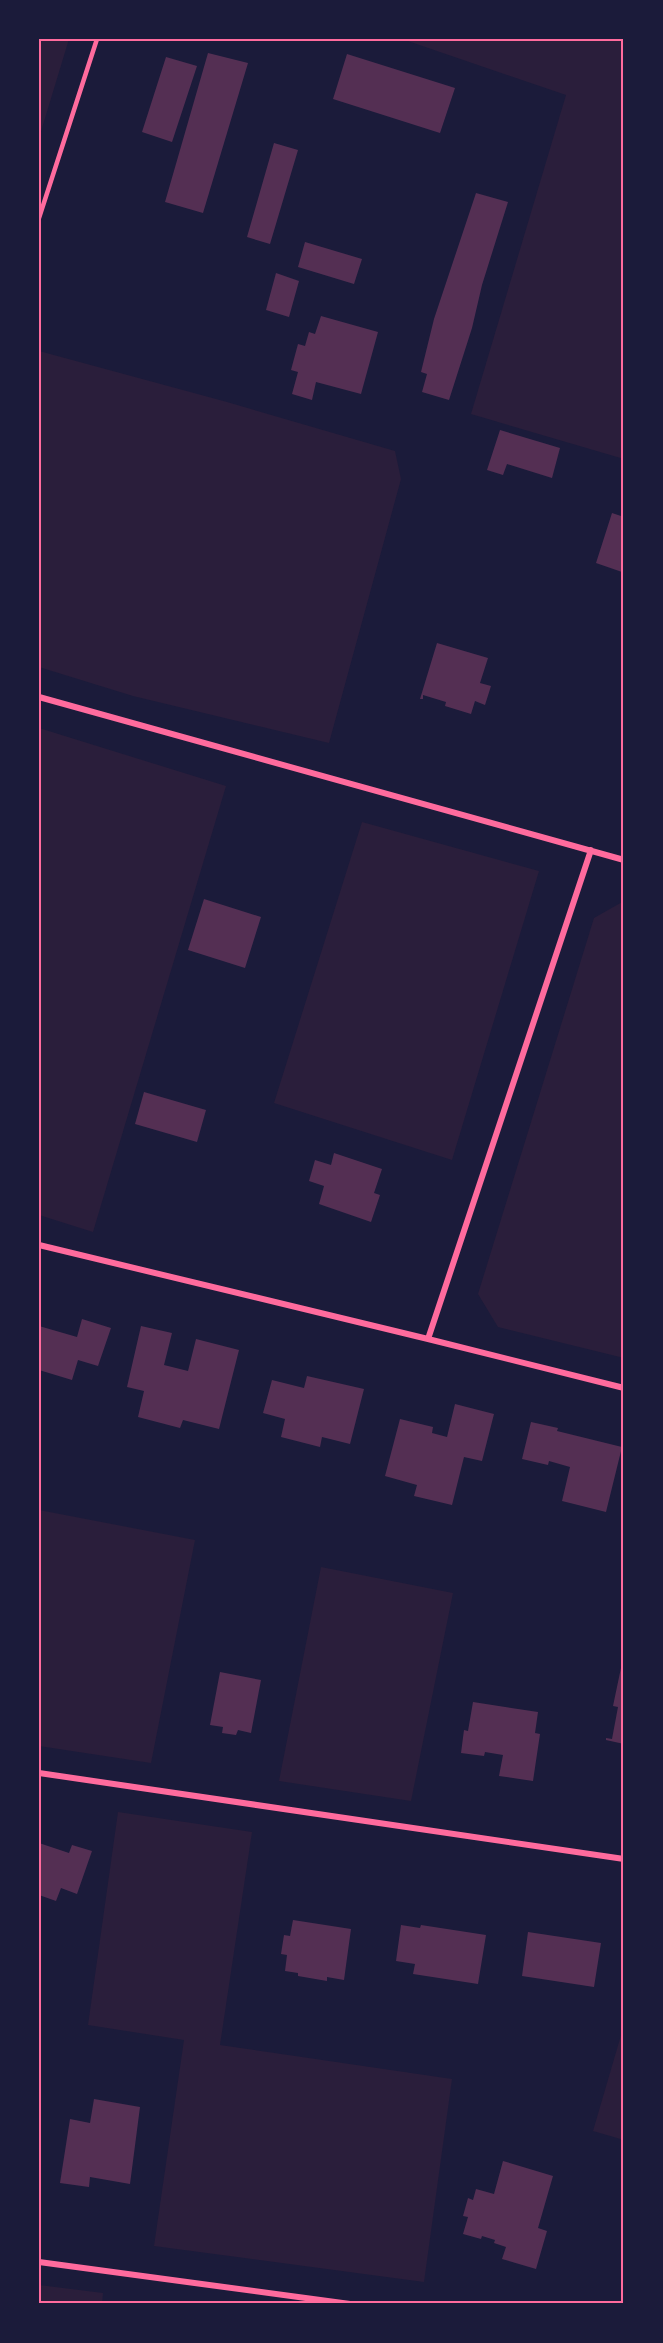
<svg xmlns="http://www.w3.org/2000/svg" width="663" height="2343" font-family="'IBM Plex Serif',serif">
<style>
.green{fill:#2a1e3b}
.building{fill:#542f53}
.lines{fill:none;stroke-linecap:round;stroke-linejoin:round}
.service{stroke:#ff6b9d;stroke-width:4.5}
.minor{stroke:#ff6b9d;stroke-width:6}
.neatline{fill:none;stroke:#ff6b9d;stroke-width:2}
</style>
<rect width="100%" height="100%" fill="#1b1b3a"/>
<path class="green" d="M39,39H69L39,138Z
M402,39H624V459L471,414L566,95Z
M39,351L227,402L395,451L401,479L329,743L133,696L39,667Z
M39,728L226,786L93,1232L39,1215V1008L41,1001L39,1000Z
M362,822L539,871L452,1160L274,1103Z
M624,901V1358L498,1327L478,1294L594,918Z
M39,1510L195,1540L151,1763L39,1746Z
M321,1567L453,1593L411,1801L279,1781Z
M118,1812L252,1832L220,2045L452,2079L424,2282L154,2246L184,2040L88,2025Z
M624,2025V2140L593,2131Z
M39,2285L103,2293L102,2304H39Z"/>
<path class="building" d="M208,53L248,63L203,213L165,202Z
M347,54L455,88L440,133L333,99Z
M166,57L197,66L172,142L142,132Z
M274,143L298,150L270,244L247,237Z
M476,193L508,202L482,285L472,328L449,400L422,392L427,374L421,372L434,319Z
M305,242L362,259L354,284L298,267Z
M276,273L299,281L289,317L266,310Z
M321,316L378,332L361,394L316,382L312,400L292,394L298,372L291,370L298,344L305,346L309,332L315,334Z
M500,430L560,448L552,478L507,464L503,475L487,470Z
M612,513L624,517V565L622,572L596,563Z
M437,643L488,658L480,683L491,686L485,705L475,701L471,714L445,706L446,702L423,695V699H420Z
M204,899L261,917L245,968L188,950Z
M144,1092L206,1110L197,1142L135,1124Z
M334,1153L382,1169L374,1193L380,1195L371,1222L319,1204L324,1186L309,1181L315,1160L331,1165Z
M82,1319L111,1328L98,1366L78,1360L72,1380L39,1370V1326L77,1337Z
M141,1326L172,1333L164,1365L188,1371L196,1339L239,1350L219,1429L183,1420L180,1428L138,1417L144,1391L127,1387Z
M307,1376L364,1389L350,1444L322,1437L320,1447L281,1437L285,1419L263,1413L272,1380L304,1388Z
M455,1404L494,1414L482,1461L464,1457L452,1505L414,1496L417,1485L385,1476L400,1419L433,1427L432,1433L447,1437Z
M531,1422L558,1428L557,1431L622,1447L606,1512L562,1501L570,1467L549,1461L548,1465L522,1459Z
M622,1663L624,1664V1744L606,1740V1738L612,1739L618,1707L613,1706Z
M220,1672L261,1680L251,1733L238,1730L236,1735L222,1733L223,1727L210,1725Z
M473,1702L538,1712L535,1733L540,1734L533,1781L499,1776L503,1755L485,1752L484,1756L461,1753L464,1730L468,1731Z
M39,1843L69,1853L72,1845L92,1851L77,1894L61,1888L56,1901L39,1895Z
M293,1920L351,1929L344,1980L327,1977V1981L298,1976V1973L285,1971L287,1955L281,1954L284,1935L290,1936Z
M401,1925L420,1928L421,1925L486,1935L478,1984L413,1974L415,1964L396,1961Z
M528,1932L601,1943L594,1987L522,1976Z
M94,2099L140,2107L130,2184L90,2177L89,2187L60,2183L70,2119L90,2123Z
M503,2161L553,2176L538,2228L547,2231L536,2269L502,2259L506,2247L494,2243L495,2240L482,2236L481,2239L463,2234L468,2217L463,2216L468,2198L473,2200L476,2189L494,2194Z"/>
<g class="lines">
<path class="service" d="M39,218L97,39"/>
<path class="minor" d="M39,697L624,860
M39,1245L428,1339L591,850
M428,1339L624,1388
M39,1773L624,1859
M39,2262L350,2304"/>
</g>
<rect width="663" height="2343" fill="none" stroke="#1b1b3a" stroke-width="81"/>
<rect x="40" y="40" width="582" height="2262" class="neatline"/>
</svg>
